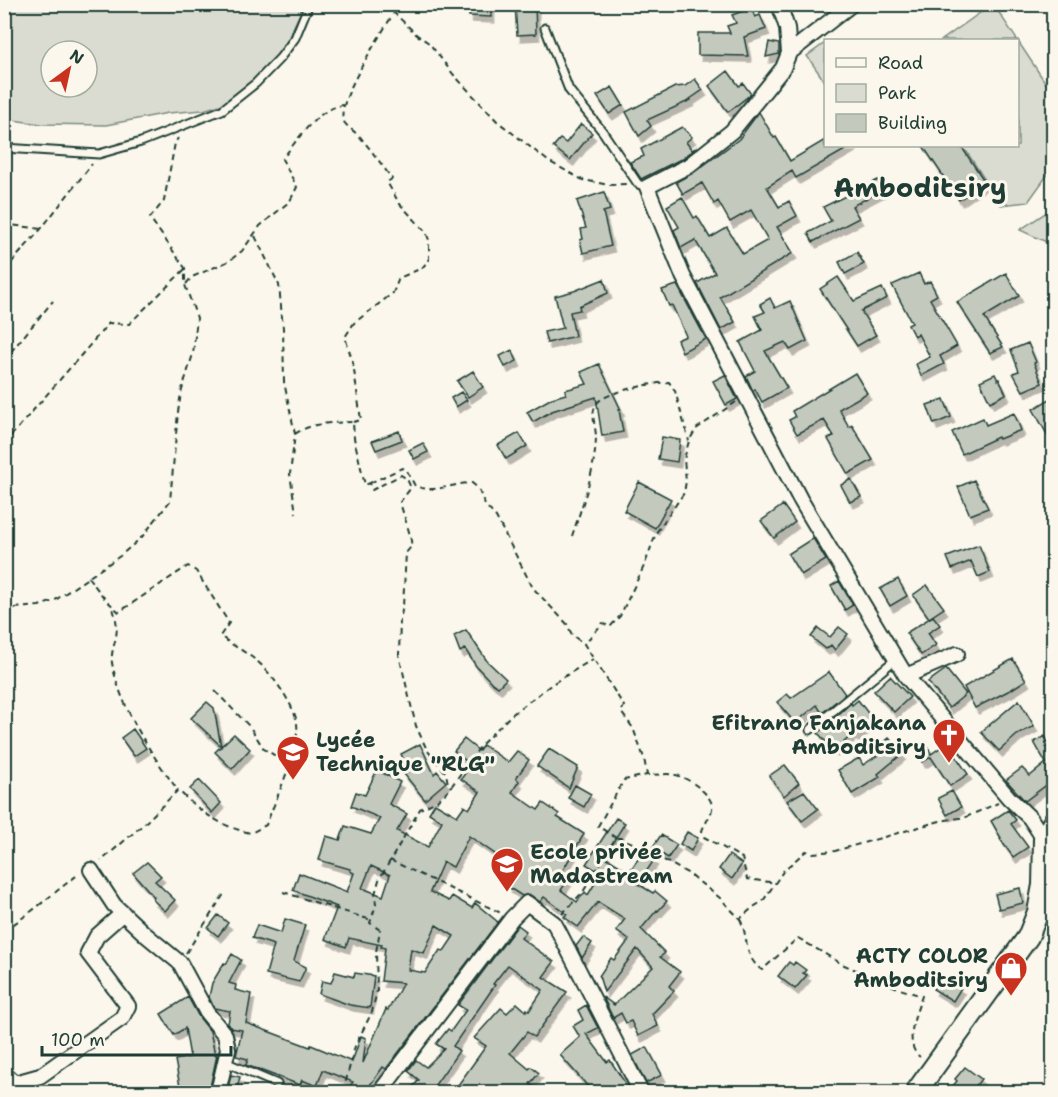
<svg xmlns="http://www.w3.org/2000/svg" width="1058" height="1097" font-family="'Shantell Sans',sans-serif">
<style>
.green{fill:#dbdcd1;stroke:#7d8c82;stroke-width:1.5;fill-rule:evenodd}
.building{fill:#c4c9be;stroke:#1f3d34;stroke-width:1.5;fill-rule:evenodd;filter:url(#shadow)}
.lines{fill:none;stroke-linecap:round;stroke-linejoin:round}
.lane-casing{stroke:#1f3d34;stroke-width:11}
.street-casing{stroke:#1f3d34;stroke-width:18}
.secondary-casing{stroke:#1f3d34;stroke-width:24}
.path{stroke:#1f3d34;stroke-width:2;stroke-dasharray:6 4.5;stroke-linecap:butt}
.lane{stroke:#fbf7ec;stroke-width:7}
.street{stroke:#fbf7ec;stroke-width:14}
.secondary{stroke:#fbf7ec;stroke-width:20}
.labels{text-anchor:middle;stroke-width:6;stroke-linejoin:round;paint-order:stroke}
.poi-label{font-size:21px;font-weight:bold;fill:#1f3d34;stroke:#fbf7ec;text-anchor:end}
.district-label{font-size:27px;font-weight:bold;fill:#1f3d34;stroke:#fbf7ec}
</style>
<defs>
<filter id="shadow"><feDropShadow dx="3.5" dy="6" stdDeviation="0" flood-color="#0004"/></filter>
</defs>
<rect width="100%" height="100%" fill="#fbf7ec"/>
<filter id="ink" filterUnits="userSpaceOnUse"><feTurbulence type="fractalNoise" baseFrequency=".0167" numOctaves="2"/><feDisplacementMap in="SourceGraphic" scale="12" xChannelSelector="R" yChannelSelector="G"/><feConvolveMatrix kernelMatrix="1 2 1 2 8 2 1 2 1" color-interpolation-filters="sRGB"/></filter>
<g filter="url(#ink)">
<path class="green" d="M5,5H304L283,49L254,79L223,104L203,110L168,113L106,125L42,124L5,119ZM51,51H87V87H51Z
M991,5H994L1053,94V167L1028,202L1001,205L967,152L957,146H1018V40H942Z
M825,43V82L807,56Z
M1053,208V245L1020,230Z"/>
<path class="building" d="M470,4H491V17L469,16Z
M515,4H535L536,34L517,35Z
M751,8L755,17L760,15L766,29L744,37L748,56L698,55V33H730L727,26L736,23L732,15Z
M769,42L779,44V54L766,57Z
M728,71L739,86L743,83L751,94L728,112L709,86Z
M695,79L703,90L690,99L691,100L647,120L651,126L639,136L626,112L675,87L685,86Z
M612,87L623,105L609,114L597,96Z
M759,112L774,138L776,137L790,161L825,140V146H852L796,178L792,171L767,187L779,207L789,201L797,216L777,227L793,253L720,297L735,322L721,330L697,283L715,273L695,240L681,248L674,230L679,227L667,206L682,197L694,218L697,216L710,238L727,228L743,254L768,240L751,210L730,222L718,201L714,204L702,183L683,194L676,182L693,173L739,139Z
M581,124L592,133L570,160L553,147L560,139L566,143Z
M682,127L692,137L686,142L692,150L698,146L683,158L641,179L630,162L644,156L641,149Z
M923,146H961L985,182L959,200Z
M878,180L883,190L852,206L859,218L813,242L808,233L831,221L823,207Z
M604,192L610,210L603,212L611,246L583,253L580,240L583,239L581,229L586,228L577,201Z
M857,252L864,264L845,274L839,262Z
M919,273L924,284L930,281L937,295L930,299L957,346L940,356L944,364L921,376L916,364L930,357L918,334L914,336L908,325L912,323L892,285Z
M1006,273L1019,296L984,317L1003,347L990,353L957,302Z
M838,277L854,301L882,288L887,298L861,311L876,335L857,346L820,289Z
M604,279L608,293L579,306L580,310L570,312L575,336L547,343L544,332L563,328L555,296L574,291Z
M677,285L706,339L682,352L677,340L686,336L672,305L669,306L662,290Z
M770,298L775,308L790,301L807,341L790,350L785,342L765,351L787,388L762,402L755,389L753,391L746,376L755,371L740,342L762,330L755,316L765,312L760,304Z
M1028,343L1036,362L1034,363L1042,383L1023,391L1013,373L1019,371L1011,350Z
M512,350L517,361L505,367L500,356Z
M599,364L621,410H619L623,432L602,436L596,397L552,411L533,422L527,412L552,398L566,394L565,390L587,384L581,372Z
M473,371L483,387L468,397L457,381Z
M855,373L867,393L839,409L849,427L852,425L873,460L848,474L828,439L834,436L824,420L797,434L789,420L795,417L792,411Z
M995,374L998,380L999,379L1006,394L990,402L980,381Z
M725,375L737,399L726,405L713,381Z
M461,392L467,400L456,407L451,398Z
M1053,397V445L1033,409Z
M944,399L951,417L934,424L927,405Z
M1014,413L1021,430L999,439L998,437L962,454L952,432L983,418L986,425Z
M399,431L402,440L376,450L372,441Z
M519,433L527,446L506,459L498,445Z
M662,437L680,440L677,462L658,459Z
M423,443L428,452L414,459L409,450Z
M851,479L861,497L850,502L841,485Z
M974,480L988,508L970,515L958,487Z
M639,482L671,499L655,528L624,511Z
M783,505L795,522L774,538L761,521Z
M813,538L826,560L801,575L788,554Z
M979,545L990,572L978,577L971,561L952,569L947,557Z
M898,579L907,596L890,606L880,589Z
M839,581L853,605L845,610L831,586Z
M927,585L944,608L929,618L913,595Z
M933,616L940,625L928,633L936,645L921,655L906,633Z
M839,627L848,634L835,650L831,645L826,649L811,637L818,628L830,637Z
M466,630L487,661L506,679L498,687L492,683L476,666L465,649L460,652L454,636Z
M1013,659L1026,680L1012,689L975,708L964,687Z
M946,669L966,694L949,708L928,682Z
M829,672L845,694L822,713L817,705L795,723L777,702L787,694L791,698Z
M890,676L910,697L894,712L874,691Z
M858,700L874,721L855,736L853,734L834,751L818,733L851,703L852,705Z
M1019,700L1034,726L1017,735L999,751L981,732Z
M207,702L214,708L221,746L191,718Z
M133,729L146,748L134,756L121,738Z
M234,734L250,749L232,769L215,752Z
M1045,736L1053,753V780L1025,801L1006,780L1022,768L1030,776L1046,763L1034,742Z
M889,738L902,754L878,774L880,777L852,794L838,770L859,758L863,765L881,753L877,748Z
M464,739L479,751L483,745L508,762L517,751L529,760L516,778L519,781L512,792L538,810L543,803L559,814L557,817L584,834L560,875L568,880L561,890L577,902L585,892L588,895L601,873L586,864L616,818L625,823L604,856L629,872L643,852L654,860L638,884L653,893L655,891L667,901L658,911L657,910L641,929L665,953L660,957L680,972L669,986L674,991L652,1014L658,1026L638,1036L631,1021L626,1023L621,1013L613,1018L603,997L614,1005L653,967L637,949L604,992L599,976L611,958L614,960L629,940L616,931L625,919L598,902L578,927L564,917L567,914L544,897L540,902L529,894L522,896L508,887L515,877L497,866L502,859L469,836L453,867L443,862L430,892L449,901L452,896L472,908L475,903L498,922L386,1069L383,1067L365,1092H346L353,1082L323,1070L317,1086L302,1080L300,1085L246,1065L248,1059L236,1056L242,1030L231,1028L228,1024L230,1011L214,1008L209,997L212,983L224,963L226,964L232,954L241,960L229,983L236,985L235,990L251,994L246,1023L310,1047L311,1045L352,1062L361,1036L366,1038L363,1063L386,1009L388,1010L403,983L381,981L385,948L381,947L382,945L349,938L346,947L325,939L337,907L293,890L299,873L347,892L354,873L350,871V869L319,860L326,836L340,840L345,826L371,834L380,818L351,806L356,792L365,795L377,770L400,782L389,804L407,814L397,831L428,847L442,821L429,813L435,803L457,816L464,806L469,809L480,792L461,779L471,765L454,751ZM371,866L390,875L383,896L362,888ZM436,925L454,936L444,951L440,950L425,973L408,970L411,949L424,953Z
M947,743L968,774L950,786L931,757L922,762L916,750L927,745L931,754Z
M420,744L434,774L437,771L446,782L425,800L404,774L409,771L401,754Z
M549,749L578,767L569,788L537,766Z
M785,765L799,783L784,796L769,776Z
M199,780L221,803L212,813L190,789Z
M575,785L591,794L584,807L568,798Z
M804,791L818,809L802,821L787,801Z
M952,791L961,807L947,815L938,798Z
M1008,810L1016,820L1011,824L1028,847L1013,857L1000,839L1001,838L991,821Z
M687,832L698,838L691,851L680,844Z
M661,835L677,845L668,858L652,848Z
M729,855L742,864L732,879L719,869Z
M147,862L161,876L155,881L175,900L165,911L153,900L154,897L133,873Z
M1020,888L1023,903L999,909L995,894Z
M218,915L228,923L218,936L208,928Z
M285,919L305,925L294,961L306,967L299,982L266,974L274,945L252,938L257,925L281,933Z
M518,925L526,931L521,938L554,962L543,977L567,992L534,1037L527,1032L510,1053L529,1069L531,1067L539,1073L530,1084L540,1092H453L486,1046L474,1038L501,1008L507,1013L517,1003L526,1011L527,1009L529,1011L543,990L508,965L493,984L495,985L453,1046L459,1051L430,1092H408L419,1080L408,1071L416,1060L426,1067L444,1049L436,1044L448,1029L451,1031L466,1010L458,1005Z
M583,937L592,943L582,958L576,946Z
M789,962L793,965L795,962L806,970L803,973L807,975L795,989L778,976Z
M335,972L354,977L355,973L374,976L370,1008L350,1005L319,994L322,981L331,983Z
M940,976L961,988L953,1001L933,989Z
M188,997L199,1017L210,1031L215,1055H217L209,1092L193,1089V1092H181L175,1060L190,1057L185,1028L174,1035L161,1014Z
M586,1005L598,1028L586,1034L607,1062L610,1060L631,1092H602L598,1086L592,1091L560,1055L580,1037L573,1026L583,1020L578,1010Z
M647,1047L662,1075L646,1083L632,1055Z
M965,1067L981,1079L971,1092H958L952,1087L957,1081L955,1079Z
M231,1075L240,1077L236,1092H227Z"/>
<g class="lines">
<g class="lane-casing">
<path id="lane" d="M545,28L569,90L603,132L638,184L647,187
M4,148L99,154L141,142L222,110L256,83L280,58L295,38L309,4
M810,730L896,659
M225,1062L277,1084"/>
</g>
<g class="street-casing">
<path id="street" d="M779,4L787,28L789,53L783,68L732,131L688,166L647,187L683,276L800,499L906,676L1009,798L1030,818L1044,839
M789,53L852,4
M1054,332V334
M906,676L957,654
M91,870L114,905L146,935L180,963L207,1013L225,1035L228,1049L218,1092
M4,1074L15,1083L40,1076L122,1018L128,1006L88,953L97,936L123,913
M380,1092L512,918L527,903L554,923L559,932L641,1092"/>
</g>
<g class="secondary-casing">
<path id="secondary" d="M916,1092L1028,937L1038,912L1043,885L1044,839L1054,821"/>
</g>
<path class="path" d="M385,4L417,35L429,43L453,74L497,121L548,161L583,180L609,185L626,184
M4,224L41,229
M255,236L279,285L283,328L284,382L295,434L290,474L296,513
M4,271L41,229L92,164
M186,284L192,277L229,261L242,251L260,226L290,201L297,187L282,159C298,140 316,109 343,105
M4,360L53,301
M736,402L696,429L689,441L684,459L686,481L684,493L656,533L645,564L620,616L610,627L603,623L584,644L624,706L621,712L633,728L644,758L647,775C657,775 667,773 676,775C687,777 715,796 712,809C711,816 704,824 702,831L704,837L742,858L747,879L776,883
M353,422L361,420L353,363L345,337L354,323L393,293L399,278L422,268L429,260V240L426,232L399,203L387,182L392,179C382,165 372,151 361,138C356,132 348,128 344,122C333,105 383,32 393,14
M295,434C311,422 335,423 353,422L354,438L365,485L370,483L372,490L401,475L407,479L411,488L400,502C402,511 413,540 411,545C411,548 407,551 406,553L403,606L400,620L399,655L416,726L427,750L446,773L448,784L451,787
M4,444L109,323L129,324L185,269
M370,483L402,468L406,469L415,486C436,494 452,483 472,483L478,488L485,505L496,517L533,588L567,624L572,635L584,644
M572,536C583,503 595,472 596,437C596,426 589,411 598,402C609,391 653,383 669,382L675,391L689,441
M88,577L105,599L119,612L188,566L196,571L229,623L220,636C232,645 246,652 258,662C271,673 296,707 297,724C300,748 275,801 266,825L251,833C221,827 199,811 178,790L145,823L101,861
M4,609L39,606L54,601L120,556L142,537L170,501L178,412L181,393L193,354L197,318L185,285V268L150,218L164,201L175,143L178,138
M113,609C117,620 118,630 115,641C113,649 111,655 112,663C121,709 150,752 177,789
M215,691L250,727L264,749L289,764
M616,838L598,826L624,780L647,775
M390,860L501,913
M283,892L371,920
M562,914L583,892L616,838H620L635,844L689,874L720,898L740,919L752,908L763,901L784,870L806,851L813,853L835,851L940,821L966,817L998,803
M740,919C749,937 743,957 762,970L798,938L842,964L900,989L922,996C916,1013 903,1044 920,1057
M4,930C31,914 54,892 79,874
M186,953L224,894
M343,1092L355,1046L372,1012L377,991L376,952L380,930L370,923L376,905L375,894L379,880L420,809L437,801L448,791L482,744L510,716L552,684L593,659"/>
<use href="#lane" class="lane"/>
<use href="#street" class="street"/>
<use href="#secondary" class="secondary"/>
</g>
</g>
<defs>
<g id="church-pin" transform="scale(1.725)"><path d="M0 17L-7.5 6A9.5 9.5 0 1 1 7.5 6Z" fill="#c8321e" stroke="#fbf7ec"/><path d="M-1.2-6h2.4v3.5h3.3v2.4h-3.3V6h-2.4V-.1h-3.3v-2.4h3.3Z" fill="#fff"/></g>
<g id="school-pin" transform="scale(1.725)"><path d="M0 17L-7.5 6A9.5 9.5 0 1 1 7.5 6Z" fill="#c8321e" stroke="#fbf7ec"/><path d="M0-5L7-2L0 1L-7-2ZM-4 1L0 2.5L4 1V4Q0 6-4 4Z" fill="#fff"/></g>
<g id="shop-pin" transform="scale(1.725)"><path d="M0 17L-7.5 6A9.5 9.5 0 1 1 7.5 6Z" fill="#c8321e" stroke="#fbf7ec"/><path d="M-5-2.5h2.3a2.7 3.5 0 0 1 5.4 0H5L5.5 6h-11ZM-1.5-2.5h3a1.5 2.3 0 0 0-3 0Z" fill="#fff"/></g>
</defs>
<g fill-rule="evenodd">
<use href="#church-pin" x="949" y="735"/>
<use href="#school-pin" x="293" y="752"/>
<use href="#school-pin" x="507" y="864"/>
<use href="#shop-pin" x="1011" y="968"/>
</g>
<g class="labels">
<g class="poi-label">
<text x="926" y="730">Efitrano Fanjakana<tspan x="926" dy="24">Amboditsiry</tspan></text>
<text x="316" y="747" text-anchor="start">Lycée<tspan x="316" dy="24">Technique "RLG"</tspan></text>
<text x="530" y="859" text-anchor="start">Ecole privée<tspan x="530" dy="24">Madastream</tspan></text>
<text x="988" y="963">ACTY COLOR<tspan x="988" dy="24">Amboditsiry</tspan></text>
</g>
<g class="district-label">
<text x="920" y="197">Amboditsiry</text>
</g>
</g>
<rect width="1058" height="1097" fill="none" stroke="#fbf7ec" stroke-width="24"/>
<rect x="12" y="12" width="1034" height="1073" fill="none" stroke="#1f3d34" stroke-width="2" filter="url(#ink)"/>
<rect x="824" y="39" width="195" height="108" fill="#fbf7ec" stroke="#a3ada2" stroke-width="1.5"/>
<rect x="836" y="58" width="30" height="9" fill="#fbf7ec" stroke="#a3ada2" stroke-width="1.5"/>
<text x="878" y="69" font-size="18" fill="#1f3d34">Road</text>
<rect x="836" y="84" width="30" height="18" fill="#dbdcd1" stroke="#a3ada2" stroke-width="1.5"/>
<text x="878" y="99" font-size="18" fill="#1f3d34">Park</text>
<rect x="836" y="114" width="30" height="18" fill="#c4c9be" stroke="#a3ada2" stroke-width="1.5"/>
<text x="878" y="129" font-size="18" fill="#1f3d34">Building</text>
<g transform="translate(69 69) rotate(33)"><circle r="28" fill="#fbf7ec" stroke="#a3ada2" stroke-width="1.5"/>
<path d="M0-4.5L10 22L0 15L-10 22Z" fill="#c8321e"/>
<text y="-9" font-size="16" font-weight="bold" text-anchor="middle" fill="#1f3d34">N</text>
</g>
<path d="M42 1046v9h189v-9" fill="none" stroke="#1f3d34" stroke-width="3"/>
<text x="51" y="1046" font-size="18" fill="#1f3d34" stroke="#fbf7ec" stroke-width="4.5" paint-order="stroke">100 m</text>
</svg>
